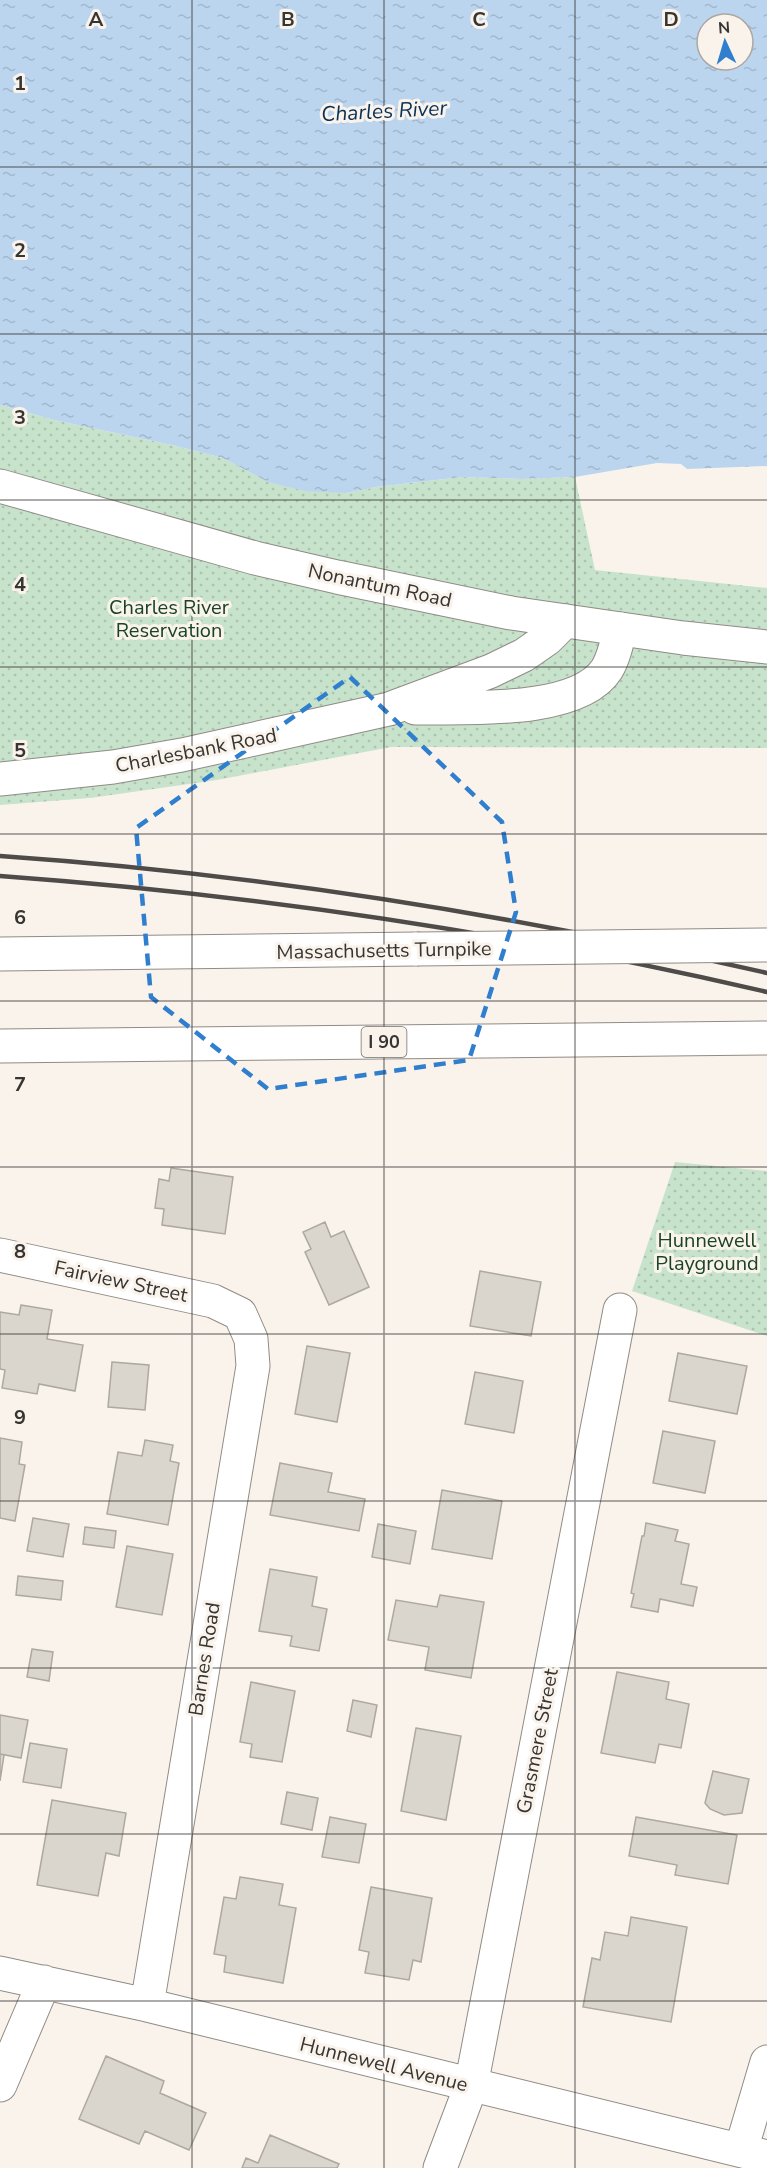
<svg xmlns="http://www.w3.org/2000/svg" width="767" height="2168" font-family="'Nunito Sans',sans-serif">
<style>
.green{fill:url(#green-dots)}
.water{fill:url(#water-ripples);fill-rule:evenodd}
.building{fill:#dad5cd;stroke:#ada8a0;stroke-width:1.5}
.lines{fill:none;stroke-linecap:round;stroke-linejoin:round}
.minor-casing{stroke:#918b85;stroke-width:35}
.major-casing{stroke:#918b85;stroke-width:35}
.highway-casing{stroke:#918b85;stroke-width:35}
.minor{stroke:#fff;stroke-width:33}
.major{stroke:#fff;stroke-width:33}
.highway{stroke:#fff;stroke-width:33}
.rail{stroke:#4e4b48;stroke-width:4.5}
.highway-bridge-casing{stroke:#918b85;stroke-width:35;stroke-linecap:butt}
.highway-bridge{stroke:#fff;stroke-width:33}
.marked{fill:none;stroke:#307ece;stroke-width:4.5;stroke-dasharray:12 8;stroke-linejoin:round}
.grid{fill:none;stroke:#373532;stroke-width:1.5;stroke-opacity:0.55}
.labels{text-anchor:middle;stroke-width:6;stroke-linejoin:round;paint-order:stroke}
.shield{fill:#faf3ec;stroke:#726e6a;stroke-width:1.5}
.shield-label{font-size:18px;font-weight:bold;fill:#373532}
.street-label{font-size:20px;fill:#373532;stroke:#faf3ec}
.park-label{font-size:20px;fill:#184423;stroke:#faf3ec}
.water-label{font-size:21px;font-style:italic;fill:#093356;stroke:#faf3ec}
.grid-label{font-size:20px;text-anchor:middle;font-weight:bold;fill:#373532;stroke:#faf3ec;stroke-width:6;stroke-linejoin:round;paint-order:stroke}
</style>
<defs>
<pattern id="green-dots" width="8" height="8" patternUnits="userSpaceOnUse" patternTransform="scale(1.5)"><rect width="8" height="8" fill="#c7e3cb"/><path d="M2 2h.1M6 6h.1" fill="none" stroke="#acc3af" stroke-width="1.8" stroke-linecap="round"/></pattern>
<pattern id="water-ripples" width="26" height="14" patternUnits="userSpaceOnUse" patternTransform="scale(1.5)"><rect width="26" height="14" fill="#bbd5ef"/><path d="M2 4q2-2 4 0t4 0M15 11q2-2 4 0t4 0" fill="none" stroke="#a1b7cd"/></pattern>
</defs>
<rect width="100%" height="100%" fill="#faf3ec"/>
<path class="green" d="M0,405L54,420L172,445L223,458L268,482L346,493L376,487L462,477L522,479L575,477L595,570L767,588V748L391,747L217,780L90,798L0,805Z
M675,1162L767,1171V1336L632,1291Z"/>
<path class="water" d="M0,0H767V466L687,469L681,464L657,463L575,477L522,479L462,477L376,487L346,493L305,491L268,482L223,458L172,445L54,420L0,405ZM707,24H743V60H707Z"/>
<path class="building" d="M171,1168L233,1177L225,1234L162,1225L164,1209L155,1208L159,1179L169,1181Z
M325,1222L331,1237L344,1231L369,1287L329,1305L305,1252L311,1249L303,1232Z
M480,1271L541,1282L531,1336L470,1326Z
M21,1305L52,1310L47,1339L83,1345L75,1391L39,1384L37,1394L2,1388L5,1370L0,1369V1312L19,1315Z
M307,1346L350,1353L337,1422L295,1414Z
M678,1353L747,1366L737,1414L669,1401Z
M112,1362L149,1365L145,1410L108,1407Z
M475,1372L523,1381L514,1433L465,1424Z
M663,1431L715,1441L705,1493L653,1483Z
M0,1438L22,1442L19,1464L25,1465L15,1521L0,1518Z
M145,1440L173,1445L170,1461L179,1463L168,1525L107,1514L118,1452L142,1456Z
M280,1463L332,1473L328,1492L365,1499L359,1531L270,1515Z
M442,1490L502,1501L492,1559L432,1549Z
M33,1518L69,1524L63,1557L27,1551Z
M646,1523L678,1530L675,1541L689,1544L681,1584L697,1587L693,1606L660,1599L658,1612L631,1607L634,1594L631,1593L642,1536H644Z
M378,1524L416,1531L410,1564L372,1557Z
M85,1527L116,1531L114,1548L83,1544Z
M127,1546L173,1554L162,1615L116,1607Z
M270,1569L317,1577L312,1606L327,1609L319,1651L290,1646L292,1636L259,1631Z
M18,1576L63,1581L61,1600L16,1595Z
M440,1595L484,1602L471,1678L425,1670L429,1647L388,1640L396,1600L437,1607Z
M32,1649L53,1652L49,1681L27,1677Z
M617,1672L669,1682L666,1699L689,1704L681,1748L659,1744L655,1763L601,1753Z
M251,1682L295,1691L282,1762L250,1757L252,1744L240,1742Z
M353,1700L377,1705L371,1737L347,1731Z
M0,1715L28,1720L21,1758L0,1754Z
M416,1728L461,1736L446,1820L401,1811Z
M30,1743L67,1749L61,1788L23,1782Z
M0,1754L4,1755L0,1781Z
M713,1771L749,1779L742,1813L724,1815L710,1809L705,1803Z
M287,1792L318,1798L312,1830L281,1824Z
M52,1800L126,1813L119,1856L106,1853L98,1896L37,1885Z
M330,1817L366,1824L359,1863L322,1857Z
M636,1817L737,1835L728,1884L675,1875L677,1865L629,1856Z
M240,1877L283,1884L279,1905L296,1908L283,1983L224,1972L226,1956L214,1954L224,1897L236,1899Z
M371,1887L432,1898L421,1962L413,1960L409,1980L365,1973L369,1952L359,1950Z
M631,1917L687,1927L671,2022L583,2007L592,1958L600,1960L605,1932L628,1936Z
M106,2056L164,2081L160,2093L206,2113L189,2150L145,2131L139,2144L79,2119Z
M270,2135L339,2164L337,2168H242L246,2158L258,2163Z"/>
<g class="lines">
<g class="minor-casing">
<path id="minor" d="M415,708C464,707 578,715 607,669C614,657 617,643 620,629
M0,779L113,767L182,755L389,709L491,671L524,655L547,639L565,621
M0,1255L213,1301L240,1314L251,1339L253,1366L147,2005
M0,1973L147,2005L767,2157
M0,2085L44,1982
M741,2150L767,2062
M440,2168L471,2086L620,1310"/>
</g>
<g class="major-casing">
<path id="major" d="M0,486L255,558L337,577L511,613L683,638L767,647"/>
</g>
<g class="highway-casing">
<path id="highway" d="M0,954L417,949
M0,1046L767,1038"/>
</g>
<use href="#minor" class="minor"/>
<use href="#major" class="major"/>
<use href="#highway" class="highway"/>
<path class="rail" d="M0,856C259,874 514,915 767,973
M0,876C259,895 514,933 767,992"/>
<g class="highway-bridge-casing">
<path id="highway-bridge" d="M417,949L767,945"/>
</g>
<use href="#highway-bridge" class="highway-bridge"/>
</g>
<path class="marked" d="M350,677L502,822L516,912L469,1060L268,1089L151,997L136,828Z"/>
<path class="grid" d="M192,0V2168M384,0V2168M575,0V2168M0,167H767M0,334H767M0,500H767M0,667H767M0,834H767M0,1001H767M0,1167H767M0,1334H767M0,1501H767M0,1668H767M0,1834H767M0,2001H767"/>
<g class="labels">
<rect class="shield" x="361.5" y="1027" width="45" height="30" rx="4.5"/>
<g class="shield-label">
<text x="384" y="1048">I 90</text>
</g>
<g class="street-label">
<text transform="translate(380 585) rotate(12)" y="7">Nonantum Road</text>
<text transform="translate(196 750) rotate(-11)" y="7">Charlesbank Road</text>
<text transform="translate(384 950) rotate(-1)" y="7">Massachusetts Turnpike</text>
<text transform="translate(121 1281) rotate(12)" y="7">Fairview Street</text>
<text transform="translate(204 1659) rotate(-81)" y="7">Barnes Road</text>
<text transform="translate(537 1741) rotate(-79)" y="7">Grasmere Street</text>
<text transform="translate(384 2064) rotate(14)" y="7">Hunnewell Avenue</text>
</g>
<g class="park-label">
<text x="169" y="614">Charles River<tspan x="169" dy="23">Reservation</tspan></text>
<text x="707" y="1247">Hunnewell<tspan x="707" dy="23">Playground</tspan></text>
</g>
<g class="water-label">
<text transform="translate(384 111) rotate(-3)" y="7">Charles River</text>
</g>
</g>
<g class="grid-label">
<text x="96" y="26">A</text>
<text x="288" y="26">B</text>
<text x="479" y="26">C</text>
<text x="671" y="26">D</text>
<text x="20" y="90">1</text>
<text x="20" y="257">2</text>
<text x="20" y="424">3</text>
<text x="20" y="591">4</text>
<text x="20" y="757">5</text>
<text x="20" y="924">6</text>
<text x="20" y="1091">7</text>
<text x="20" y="1258">8</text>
<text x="20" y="1424">9</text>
</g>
<g transform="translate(725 42) rotate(356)"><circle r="28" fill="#faf3ec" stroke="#aca7a2" stroke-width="1.5"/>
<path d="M0-4.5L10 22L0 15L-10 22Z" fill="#307ece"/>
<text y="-9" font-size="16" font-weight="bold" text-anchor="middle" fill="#373532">N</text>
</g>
</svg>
